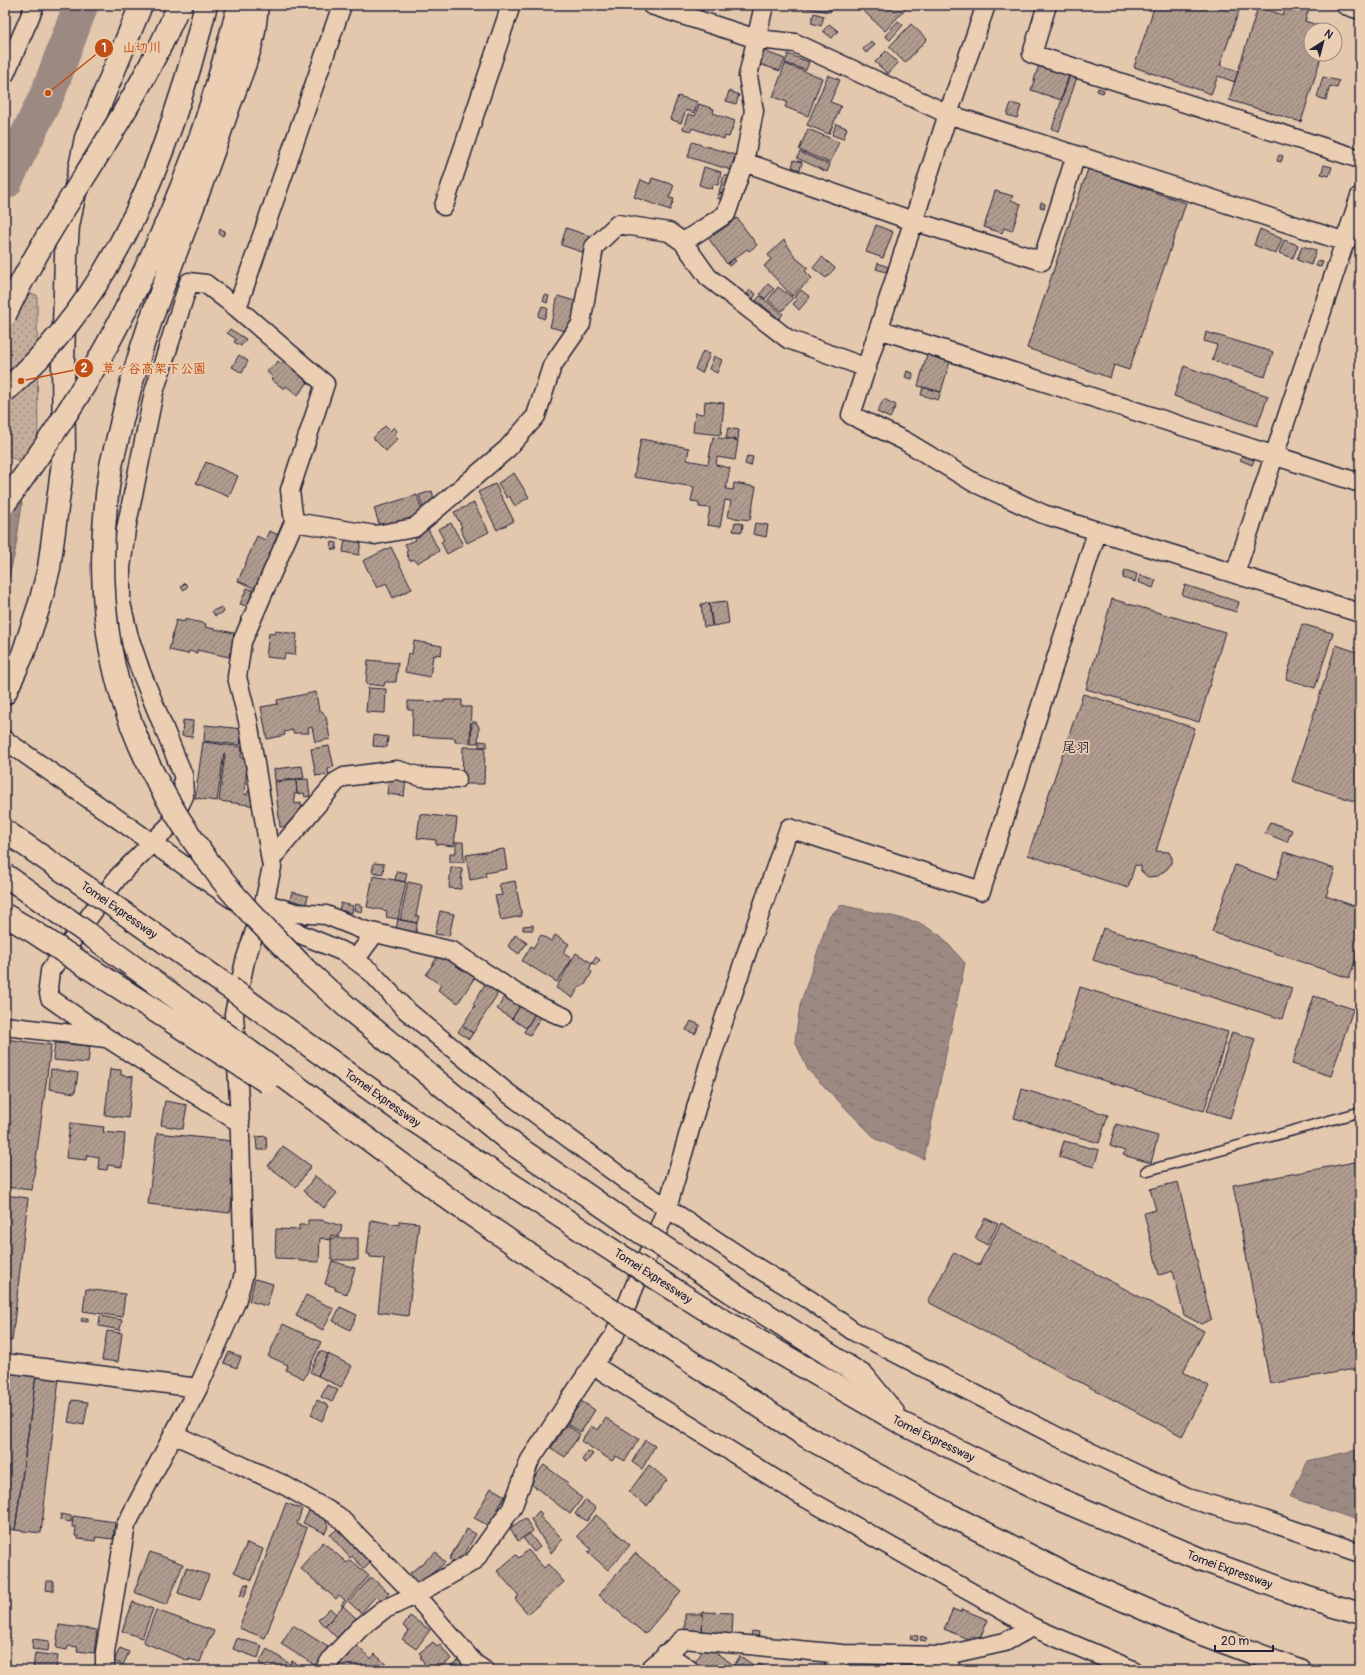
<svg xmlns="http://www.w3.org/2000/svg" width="1365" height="1675" font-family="Pangolin,'Klee One',sans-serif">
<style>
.green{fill:url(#green-dots);stroke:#73686a}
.water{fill:url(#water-ripples);stroke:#6b6066}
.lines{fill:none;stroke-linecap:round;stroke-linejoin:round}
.river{stroke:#9c8a82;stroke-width:35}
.building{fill:url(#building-hatch);stroke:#22223b}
.lane-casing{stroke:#22223b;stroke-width:12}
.street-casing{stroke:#22223b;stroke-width:21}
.secondary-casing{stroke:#22223b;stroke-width:25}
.highway-casing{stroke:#22223b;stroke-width:25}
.lane{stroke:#eccfb2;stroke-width:9}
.street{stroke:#eccfb2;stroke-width:18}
.secondary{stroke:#eccfb2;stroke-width:22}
.highway{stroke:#eccfb2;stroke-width:22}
.highway-bridge-casing{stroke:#22223b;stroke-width:25;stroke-linecap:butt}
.highway-bridge{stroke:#eccfb2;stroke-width:22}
.labels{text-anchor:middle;stroke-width:3.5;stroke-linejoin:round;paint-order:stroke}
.street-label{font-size:12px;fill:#22223b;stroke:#eccfb2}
.quarter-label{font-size:14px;font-weight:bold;fill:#22223b;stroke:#eccfb2}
.leader{fill:none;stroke:#c04e15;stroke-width:1.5}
.callout-dot{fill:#c04e15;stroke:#eccfb2;stroke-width:1.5}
.mark-label{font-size:12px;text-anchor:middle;font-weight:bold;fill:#fff}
.callout-label{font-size:13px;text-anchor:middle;font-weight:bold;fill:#c04e15;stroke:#eccfb2;stroke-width:3.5;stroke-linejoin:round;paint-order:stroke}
</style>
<defs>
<pattern id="green-dots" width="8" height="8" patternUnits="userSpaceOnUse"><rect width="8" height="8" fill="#c4ad9a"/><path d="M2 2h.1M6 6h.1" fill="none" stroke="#9f8c7f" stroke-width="1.8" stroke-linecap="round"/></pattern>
<pattern id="water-ripples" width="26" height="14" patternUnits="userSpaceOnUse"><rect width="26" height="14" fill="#9c8a82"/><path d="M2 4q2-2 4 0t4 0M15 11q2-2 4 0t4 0" fill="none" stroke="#7f706c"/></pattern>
<pattern id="building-hatch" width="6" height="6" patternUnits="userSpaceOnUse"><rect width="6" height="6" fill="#b19c8f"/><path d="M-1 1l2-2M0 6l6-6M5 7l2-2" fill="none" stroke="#907f76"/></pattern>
</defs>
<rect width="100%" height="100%" fill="#e4c8ad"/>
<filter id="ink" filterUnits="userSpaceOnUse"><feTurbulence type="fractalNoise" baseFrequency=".025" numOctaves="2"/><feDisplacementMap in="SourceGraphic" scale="8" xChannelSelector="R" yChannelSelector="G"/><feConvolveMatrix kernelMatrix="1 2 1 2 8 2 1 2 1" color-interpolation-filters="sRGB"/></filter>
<g filter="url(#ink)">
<path class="green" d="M12,290L37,295L38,466L5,456V307Z"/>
<path class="water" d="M5,490L20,497L22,504L15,552L5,593Z
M841,905L918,922L940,935L965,963L924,1159L876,1139L808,1070L795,1041L800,1005L829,917Z
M1360,1449V1521L1290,1497L1308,1461Z"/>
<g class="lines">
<path class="river" d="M5,182L48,93L81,5"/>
</g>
<path class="building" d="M681,5H704L701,14Z
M807,5H833L830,12L806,8Z
M857,5H909L885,31Z
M1155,5H1241L1220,65L1238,71L1235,82L1218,76L1211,94L1134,67Z
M1287,5H1297L1309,9L1305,21L1329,29V30H1311V54H1322L1301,122L1229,100L1258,7L1283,15Z
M814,13L824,16L821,26L811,23Z
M898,21L903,25L890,40L885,36Z
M829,24L838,31L832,38L823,31Z
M911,24L927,39L905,63L889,47Z
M871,41L875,45L866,53L863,49Z
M764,51L785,59L780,71L759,64Z
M886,51L898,63L888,74L875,62Z
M788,54L809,62L806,70L785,63Z
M785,64L822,78L808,116L785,107L787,102L773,97Z
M1039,65L1069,75L1061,100L1031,90Z
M828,75L840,80L830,102L841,106L829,134L807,125Z
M1070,75L1077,77L1059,131L1052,129Z
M1323,77L1339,81L1337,88L1330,86L1326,100L1317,97Z
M1098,88L1104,90L1103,93L1097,91Z
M729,91L739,95L736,104L726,101Z
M678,96L698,102L694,113L686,110L681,123L670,119Z
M1011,103L1021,106L1017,118L1007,115Z
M699,104L714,109L713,113L735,121L729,137L725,136L724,139L692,128L691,131L683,129L688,114L695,116Z
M836,124L847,128L843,139L832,135Z
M808,129L839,142L830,163L799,150Z
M692,142L735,155L731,170L688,157Z
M800,152L830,165L827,172L797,158Z
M1279,155L1283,156L1281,162L1277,161Z
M794,160L802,162L800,170L792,167Z
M1324,165L1332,167L1329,176L1321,174Z
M704,167L721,172L718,185L713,184L712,189L699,185Z
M1088,169L1186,203L1129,370L1114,365L1110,378L1027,348Z
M724,175L732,177L727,195L719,192Z
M652,178L674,185L669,198L674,199L670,210L634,197L641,180L650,184Z
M995,191L1013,196L1011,200L1021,204L1012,231L1004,228L1002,233L984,227Z
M719,193L726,195L724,200L717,198Z
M1041,202L1045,204L1044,208L1040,207Z
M737,218L757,245L749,251L747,249L727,264L709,239Z
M876,225L893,232L883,258L866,252Z
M566,228L590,236L585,253L561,245Z
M220,229L225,231L223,236L219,234Z
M1260,229L1282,239L1276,254L1254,245Z
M784,240L796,258L808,268L805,271L812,278L792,296L764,266L771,259L768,255Z
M1284,240L1298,245L1293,258L1279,253Z
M1302,246L1316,250L1311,265L1297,260Z
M822,257L835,268L826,278L813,268Z
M734,259L736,261L729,266L727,264Z
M1318,260L1323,262L1321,267L1316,266Z
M878,263L888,267L886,272L876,269Z
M768,284L774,289L765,299L760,294Z
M778,287L793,298L782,311L768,300Z
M750,290L756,294L753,299L747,294Z
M801,290L810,297L799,310L793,304L797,300L794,297Z
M545,295L549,296L547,303L543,301Z
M558,296L578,302L569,332L550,327Z
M760,296L783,314L779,319L756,300Z
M542,306L548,309L544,319L538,316Z
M230,329L246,339L241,346L234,342L236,339L227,333Z
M1206,332L1273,352L1265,377L1212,360L1217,345L1204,341Z
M703,351L710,354L702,373L695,369Z
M927,354L950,361L941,392L918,386Z
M239,355L248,361L242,373L232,367Z
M714,356L722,360L717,373L709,369Z
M285,360L309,381L298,395L286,386L284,389L271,379L273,377L267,372L273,365L274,366L278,361L281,364Z
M1184,366L1268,396L1257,426L1174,396Z
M907,371L913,373L912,379L905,377Z
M923,387L941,392L938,400L921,395Z
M884,399L896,405L890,418L877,412Z
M705,401L724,403L721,435L693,432L695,413L704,414Z
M385,426L390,431L394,427L397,431L394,435L398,439L386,451L373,438Z
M728,428L739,430L738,440L726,438Z
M713,437L738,441L735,460L717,457L716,465L730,468L726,489L733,490L734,483L756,487L750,520L728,517L731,501L725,500L720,527L707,525L710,508L699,507V502L691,501L694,487L634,477L641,439L689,448L687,460L708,464Z
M1242,455L1254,460L1252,465L1240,460Z
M747,456L753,457L751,466L745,464Z
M206,462L238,476L229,497L196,483Z
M514,473L529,497L515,506L509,496L507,498L498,483Z
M495,484L514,521L497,530L478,492Z
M432,491L436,507L424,511L419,495Z
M417,495L423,514L388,525L379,524L374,508Z
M474,503L489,532L467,543L460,528L462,527L454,512Z
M735,522L743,524L742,532L733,531Z
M451,523L463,545L447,554L441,542L444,540L438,529Z
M755,523L768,525L766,537L753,534Z
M428,529L439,551L417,563L414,559L410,561L406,552L408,550L405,544L416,540L414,536Z
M269,531L279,535L256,589L238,581L257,536L265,540Z
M345,539L361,541L359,555L343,552Z
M332,542L337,543L336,550L331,549Z
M391,547L412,589L393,598L386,583L377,588L363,561Z
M1125,570L1137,574L1135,582L1123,578Z
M1140,575L1156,580L1153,588L1138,582Z
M185,583L188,586L184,590L181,587Z
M1185,585L1239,602L1236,612L1182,595Z
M247,588L255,591L249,607L240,604Z
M1112,599L1225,632L1199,722L1086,689Z
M726,601L729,623L713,626L709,603Z
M709,603L712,626L704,627L701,604Z
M222,607L224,612L215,616L212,611Z
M185,619L206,624L205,627L234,633L233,636L236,637L232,653L230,652L229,657L197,650V653L189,651L188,654L169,650L176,620L185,622Z
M1302,624L1333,633L1315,688L1286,679Z
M275,631L297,634L295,655L285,654L284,659L266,657L269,633L275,634Z
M414,641L442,646L441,655L436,654V656L433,655L430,677L405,672L408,653L412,654Z
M1336,645L1360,653V803L1292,781Z
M368,660L398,663L396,682H385L384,686L366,684Z
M368,688L386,689L385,713L366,712Z
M316,692L319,711H322L326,717L330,739L315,742L312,727L308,728L309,733H293V730L284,732L285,735L267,739L261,707L278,704L277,700Z
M1083,694L1195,728L1156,851L1169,852L1172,858V863L1167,869L1158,876L1148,877L1141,871V866L1135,865L1128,888L1028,855Z
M444,700H462V707H471L470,743L455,742V738L412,736L413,710H408V701L444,702Z
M183,720L193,721L192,737L182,736Z
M472,722H476L479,727L478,743H471Z
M205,725L243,729L240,745L204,741Z
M374,735L388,737L387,747L373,746Z
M479,741L487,742V747H479Z
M203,742L242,747L241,758L248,759L244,794L247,795L248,791L255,792L257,806L219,801L225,754L224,753L217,801L195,798Z
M329,746L334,767L328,769L329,774L316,776L311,749Z
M463,747H485L484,784H462Z
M302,766L304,778L275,781L274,769Z
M389,777L406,779L404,796L387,794Z
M308,779L310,796L305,797L304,793L297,794L296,780Z
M296,780L297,794H294L295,804L301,803L302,812L295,814L296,821L290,822L291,826L280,827L275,782Z
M420,814L457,818L454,846L436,844V840L417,838Z
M1270,822L1292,830L1287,842L1265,833Z
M456,842H463L464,862H450V853H456Z
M504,849L507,869L485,873L486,877L470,880L466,855Z
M1285,852L1335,869L1326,896L1360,908V947L1349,978L1212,932L1235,865L1276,880Z
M374,863L384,864L383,874L372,872Z
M451,867L462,868L461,889L449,888Z
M397,871L407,873L405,882L395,880Z
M373,876L406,882L398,919L386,917L387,911L367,907Z
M515,881L522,916L501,920L495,896L502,895L499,884Z
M408,882L422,885L416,916H419L417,923L400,920Z
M292,892L308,896L306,904L290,900Z
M341,903L353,906L352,913L339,910Z
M356,904L363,906L362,912L354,910Z
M440,911L454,914L449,936L435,934Z
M398,919L417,923L416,933L396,929Z
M533,925V930H523V926Z
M1103,928L1292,988L1282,1019L1093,960Z
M515,935L527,943L519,954L508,946Z
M541,935L551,941L555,935L569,944L563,953L572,959L557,982L522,961L531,946L533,948Z
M441,951L479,971L458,1003L438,990L441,985L426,975Z
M576,953L592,963L589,970L592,972L585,985L578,988L573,998L556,988Z
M596,957L600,960L596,965L592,963Z
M487,981L500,990L473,1033L462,1026L475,1006L473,1004Z
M1080,987L1228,1032L1204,1111L1056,1066Z
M506,995L521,1004L512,1019L497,1009Z
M1314,996L1353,1009L1331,1076L1292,1064Z
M521,1004L535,1014L526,1028L512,1019Z
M535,1014L541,1017L530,1035L524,1032Z
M691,1021L700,1025L695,1034L686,1030Z
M462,1026L473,1033L469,1039L458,1032Z
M1232,1032L1255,1039L1230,1118L1207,1111Z
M5,1039L51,1045L32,1190L5,1187Z
M55,1043L90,1046L88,1063L53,1060Z
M51,1069L78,1073L75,1093L49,1089Z
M110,1069L121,1070V1075L133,1077L128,1118L105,1115Z
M1022,1089L1108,1115L1099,1143L1014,1118Z
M165,1101L187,1105L183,1129L161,1125Z
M70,1123L104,1127L103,1132L125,1134L122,1167L108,1165L107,1170L98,1169L99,1157L87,1155L86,1160L66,1158Z
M1116,1124L1158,1136L1151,1163L1123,1155L1125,1151L1110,1146Z
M157,1133L233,1141L237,1171L230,1213L148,1204Z
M266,1136L267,1150H257L256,1137Z
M1064,1141L1099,1150L1094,1167L1059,1157Z
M283,1146L311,1166L296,1187L268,1166Z
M1360,1161V1368L1270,1384L1233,1185Z
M315,1176L337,1193L324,1208L304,1191Z
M1178,1182L1211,1319L1201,1324L1184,1315L1173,1271L1159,1275L1144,1213L1156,1210L1150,1189Z
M5,1195L28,1198L12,1341L5,1340Z
M985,1218L998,1224L987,1245L975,1238Z
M308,1220H321L342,1226L339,1237L331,1235L330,1240L320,1238L319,1262L299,1261V1259L275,1258L276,1229L299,1230V1225H308Z
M371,1220L399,1225V1221L419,1223L408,1316L378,1312L384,1258L370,1257V1254H367Z
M1001,1223L1204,1331L1183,1372L1209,1386L1182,1436L928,1302L954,1252L979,1265Z
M331,1238H358V1260H331Z
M332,1261L355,1268L347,1294L335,1290V1287L325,1284Z
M255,1279L273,1284L267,1306L249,1301Z
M86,1289L125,1294L122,1317L83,1311Z
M306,1295L334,1309L323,1330L296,1316Z
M340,1307L357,1315L350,1330L333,1321Z
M100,1316L122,1320L120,1330L99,1326Z
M82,1318H88V1322L81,1321Z
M283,1324L321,1342L304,1379L286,1370L288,1365L268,1356Z
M107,1331L122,1333L118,1362L102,1360Z
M320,1351L328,1354L318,1376L310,1372Z
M229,1352L241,1357L237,1368L224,1363Z
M328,1354L352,1366L341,1387L318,1376Z
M5,1371L10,1372L5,1408Z
M10,1372L36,1375L15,1530L5,1529V1408Z
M36,1375L59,1378L41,1533L15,1530Z
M327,1385L338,1390L332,1402L321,1397Z
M72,1400L88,1402L84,1425L68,1422Z
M317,1400L329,1406L322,1421L311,1415Z
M581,1401L595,1410L581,1432L567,1424Z
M606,1418L639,1439L625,1461L616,1456L612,1461L581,1441L591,1426L598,1430Z
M566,1425L580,1434L565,1457L551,1448Z
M645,1440L655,1446L642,1469L632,1462Z
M588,1451L593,1454L586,1463L582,1460Z
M544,1465L568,1483L566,1485L582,1498L570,1514L530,1483Z
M649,1465L667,1480L647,1506L629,1492Z
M491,1488L505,1496L489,1526L474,1518Z
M585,1500L596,1508L587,1521L575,1514Z
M286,1503L302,1509L297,1524L307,1528L265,1638L239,1628Z
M311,1507L329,1516L326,1523L329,1525L325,1533L303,1523Z
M539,1511L542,1514L540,1517L563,1539L551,1553L531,1519Z
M61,1514L71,1516V1522L60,1520Z
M596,1515L630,1545L608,1570L588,1552L591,1549L577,1536Z
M73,1516L115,1522L113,1539L96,1537L95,1541L78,1539V1536H75L76,1527H72Z
M525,1518L533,1531L518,1541L510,1528Z
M340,1527L370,1563L364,1569L352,1556L350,1558L330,1535Z
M467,1529L476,1534L460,1562L456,1563L449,1559Z
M529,1533L540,1547L534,1552L523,1538Z
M323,1542L347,1563L351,1560L369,1576L343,1606L341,1605L345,1600L339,1595L336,1599L300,1568Z
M247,1543L263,1549L252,1580L234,1572Z
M528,1550L544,1568L548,1564L564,1582L528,1614L515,1599L519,1596L497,1571L516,1555L519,1558Z
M150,1552L183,1564L167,1605L134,1592Z
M436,1552L445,1563L425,1579L417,1582L410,1573Z
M635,1553L681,1591L645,1634L599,1595Z
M186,1568L209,1575L200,1600L178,1593Z
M371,1577L389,1593L382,1601L376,1596L361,1613L349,1602Z
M46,1581H53V1591L45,1590Z
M245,1584L249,1585L244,1597L240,1596Z
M133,1602L153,1609L142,1638L122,1631Z
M343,1606L357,1619L338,1639L325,1626Z
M330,1608L336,1614L325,1626L318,1620Z
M953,1609L960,1612L962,1609L988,1620L979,1640L971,1636L970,1640L944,1629Z
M156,1610L214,1631L211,1639H209L200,1662L189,1659V1661L145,1643L144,1641Z
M703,1612L733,1613L732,1635L702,1634Z
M685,1614H703L702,1634L685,1633Z
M410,1616L430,1630L416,1649L402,1639L409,1631L403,1626Z
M59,1625L97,1630L94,1653L77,1651L78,1647L68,1646L67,1650L56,1648Z
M293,1625L328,1647L316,1666L281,1644Z
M752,1631L759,1632L758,1638L751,1637Z
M911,1635L918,1636L917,1641L910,1639Z
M921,1636L927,1638L926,1641L920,1640Z
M237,1638L262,1646L258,1658L233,1649Z
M33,1639L49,1641L48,1651L32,1649Z
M433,1642L437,1647L440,1645L451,1659L437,1670H429L420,1658L422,1656L419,1653Z
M356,1645L371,1659L375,1654L391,1669L333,1670Z
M706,1646L731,1663L726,1670H707L695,1662Z
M120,1648L129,1652L123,1665L114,1661Z
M267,1649L290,1664L292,1661L308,1670H272L267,1668L259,1663Z
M35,1653L58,1656L56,1670H33Z
M740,1656L755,1666L758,1663L763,1666L760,1670H731Z
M460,1659L471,1666L468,1670H444Z
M396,1664L402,1670H391Z
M193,1665L197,1667L195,1670H191Z"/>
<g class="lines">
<g class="lane-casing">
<path id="lane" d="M1146,1171L1360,1112"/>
</g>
<g class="street-casing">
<path id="street" d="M651,5L757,39L795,43L948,114L1346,242
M986,5L948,114L851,415L905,441L973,482L1043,514L1360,613
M1047,5L1032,54L1360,159
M1345,5L1360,10
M5,74L35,5
M744,162L913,221L1042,261L1076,155
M444,206L511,5
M683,242L726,214L744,162L754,111L748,76L764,5
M237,308L342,5
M879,329L1360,483
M294,522L375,535L414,528L507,449L536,416L552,366L581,324L594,247L618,224L669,232L683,242L708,277L788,339L867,368
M1235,574L1360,196
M5,740L232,899
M271,859L337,781L344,777L397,770L422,777L457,779
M264,903L296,913L326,915L363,930L452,951L519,995L543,1008L564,1017
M257,916L346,953L371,972L406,1010L505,1091L628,1182L756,1267L810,1300L853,1331L1058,1437L1187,1498L1264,1520L1360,1553
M355,960L375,933
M5,1026L106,1038
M5,1363L198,1388
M593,1365L802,1496L1032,1627L1133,1670
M173,1434L284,1485L338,1516L415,1595L474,1663L484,1670
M666,1653L690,1670
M942,1656L952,1670
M105,1670V1652L126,1525L198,1388L236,1302L244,1274L239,1101L234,1014L245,961L264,903L272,867L248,721L237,677L242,642L294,522L290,490L325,384L237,308L206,284L189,282L154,392L126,529L121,568V603L129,637L141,672L183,775L184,796L170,825L118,877L50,971L48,988L50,998L107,1038L240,1123
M324,1670L332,1658L360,1628L383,1610L415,1595L474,1561L512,1508L530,1460L593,1365L614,1336L667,1208L709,1064L789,828L981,891L1097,532
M649,1670L683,1639L843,1654L942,1656L1005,1642L1032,1627
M833,1670L843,1654"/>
</g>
<g class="secondary-casing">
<path id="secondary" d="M5,693L23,654L40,603L49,568L62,470L64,451L63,362L66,255L68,226L86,138L141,5"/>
</g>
<g class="highway-casing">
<g id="highway">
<path d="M111,904L230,988"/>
<path d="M90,935L219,1029"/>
<path d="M75,959L213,1048"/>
<path d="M305,969L348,1008L513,1144L636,1229"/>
<path id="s1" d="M285,1028L410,1118L621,1256"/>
<path d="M272,1068L453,1202L594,1299"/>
<path d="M733,1293L864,1377L894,1414"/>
<path id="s2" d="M719,1318L903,1424L1047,1494L1200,1559L1308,1598L1360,1614"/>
<path d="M691,1362L809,1438L948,1514L1071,1577L1197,1632L1299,1670"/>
</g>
</g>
<use href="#lane" class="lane"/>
<use href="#street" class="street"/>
<use href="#secondary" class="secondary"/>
<use href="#highway" class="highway"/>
<g class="highway-bridge-casing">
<path id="highway-bridge" d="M257,5C256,15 255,26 253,36C248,60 237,83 229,106C209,166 186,225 164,284C147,328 133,374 122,420C119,435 114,451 111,466C97,552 100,644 132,726C152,779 182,827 216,872C242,907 275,937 305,969
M5,315C47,225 110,145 155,56C163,42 169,27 176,12
M5,391C119,291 171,149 206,5
M5,503C36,460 66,417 92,372C133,300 168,225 197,147C214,101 226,53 239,5
M5,831L111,904
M5,875L90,935
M5,915L34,932L75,959
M230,988L285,1028
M219,1029L272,1068
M213,1048L267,1082
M636,1229L733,1293
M621,1256L719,1318
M594,1299L691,1362"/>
</g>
<use href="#highway-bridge" class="highway-bridge"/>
</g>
</g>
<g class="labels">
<g class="street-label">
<text transform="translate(119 910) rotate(35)" y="4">Tomei Expressway</text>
<text dy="4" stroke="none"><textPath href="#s1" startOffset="120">Tomei Expressway</textPath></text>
<text transform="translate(653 1276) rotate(33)" y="4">Tomei Expressway</text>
<text dy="4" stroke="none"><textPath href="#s2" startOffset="246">Tomei Expressway</textPath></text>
<text dy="4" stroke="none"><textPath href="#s2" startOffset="570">Tomei Expressway</textPath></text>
</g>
<g class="quarter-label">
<text x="1076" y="752">尾羽</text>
</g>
</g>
<path class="leader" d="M48 93L104 48M21 381L84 368"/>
<g class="callout-dot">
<circle cx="48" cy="93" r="4"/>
<circle cx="21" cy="381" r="4"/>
<circle cx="104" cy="48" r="10"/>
<circle cx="84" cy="368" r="10"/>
</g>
<g class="mark-label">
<text x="104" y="52">1</text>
<text x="84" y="372">2</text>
</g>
<g class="callout-label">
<text x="142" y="52">山切川</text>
<text x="154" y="373">草ヶ谷高架下公園</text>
</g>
<rect width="1365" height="1675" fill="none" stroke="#eccfb2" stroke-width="20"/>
<rect x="10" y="10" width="1345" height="1655" fill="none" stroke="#22223b" stroke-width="1.5" filter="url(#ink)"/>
<g transform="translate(1323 42) rotate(36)"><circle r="19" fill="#eccfb2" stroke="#9b8a82"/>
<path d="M0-3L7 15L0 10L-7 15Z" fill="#22223b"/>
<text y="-6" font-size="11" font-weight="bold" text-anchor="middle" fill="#22223b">N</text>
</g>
<path d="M1215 1645v6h58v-6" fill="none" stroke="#22223b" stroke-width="2"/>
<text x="1221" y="1645" font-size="12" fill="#22223b" stroke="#eccfb2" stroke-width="3" paint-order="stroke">20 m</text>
</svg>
